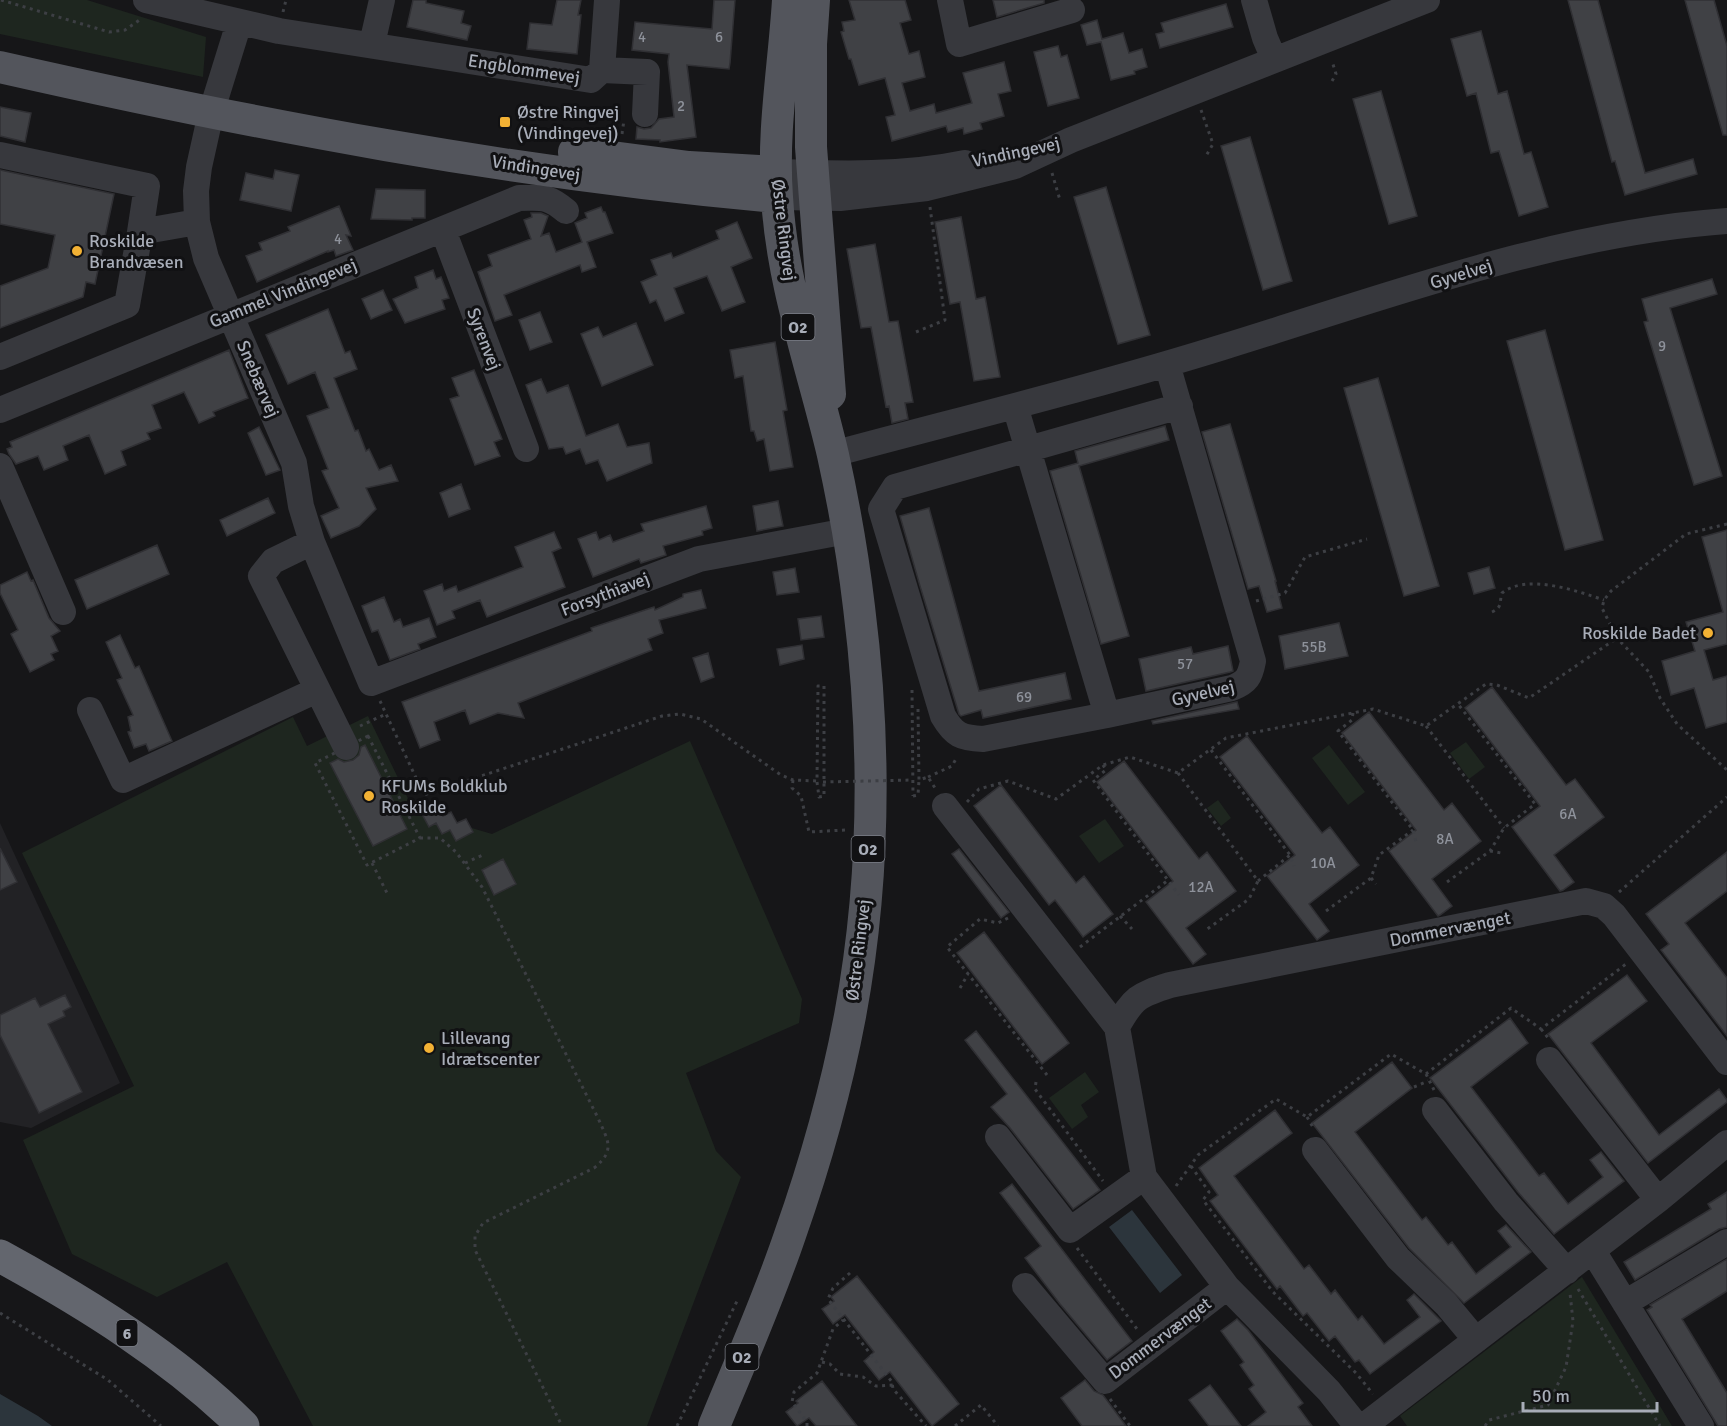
<svg xmlns="http://www.w3.org/2000/svg" width="1727" height="1426" font-family="Signika,sans-serif">
<style>
.built{fill:#222225}
.green{fill:#1e261f}
.water{fill:#2c353c}
.building{fill:#404145;stroke:#303034;stroke-width:1.5}
.lines{fill:none;stroke-linecap:round;stroke-linejoin:round}
.path{stroke:#3d3f44;stroke-width:3;stroke-dasharray:3 4.5;stroke-linecap:butt}
.minor{stroke:#37383d;stroke-width:26}
.major{stroke:#53555c;stroke-width:32}
.highway{stroke:#63666e;stroke-width:33}
.path-bridge{stroke:#3d3f44;stroke-width:3;stroke-dasharray:3 4.5;stroke-linecap:butt}
.poi-dot{fill:#f2b134;stroke:#111113;stroke-width:2}
.labels{text-anchor:middle;stroke-width:6;stroke-linejoin:round;paint-order:stroke}
.number-label{font-size:15px;fill:#8e929b}
.shield{fill:#111113;stroke:#7b7e86;stroke-width:1.5}
.shield-label{font-size:16px;font-weight:bold;fill:#a8adb8}
.street-label{font-size:18px;fill:#a8adb8;stroke:#111113}
.poi-label{font-size:18px;fill:#a8adb8;stroke:#111113;text-anchor:start}
</style>
<rect width="100%" height="100%" fill="#161618"/>
<path class="built" d="M0,823L120,1083L31,1128L0,1122Z"/>
<path class="green" d="M0,0H87L206,37L203,77L0,34Z
M368,716L414,811L492,834L690,741L802,999L799,1023L686,1073L716,1151L741,1177L647,1426H313L227,1262L157,1297L72,1254L23,1140L134,1086L22,853L293,717L307,746Z
M1466,742L1485,767L1469,779L1450,753Z
M1329,745L1365,792L1348,805L1312,758Z
M1218,800L1231,818L1221,826L1207,808Z
M1105,819L1124,846L1099,863L1079,836Z
M1085,1072L1099,1092L1081,1105L1088,1117L1072,1129L1049,1098Z
M1582,1277L1672,1426H1407L1400,1416Z"/>
<path class="water" d="M1132,1210L1182,1275L1160,1293L1109,1227Z
M0,1394L38,1416L52,1426H0Z"/>
<path class="building" d="M413,0H426V3L464,11L461,23L471,26L467,40L407,27Z
M557,0H581L578,15H581L577,54L527,49L530,23L552,25Z
M714,0H735L730,63L729,69L687,65L696,137L660,142V140L636,139L637,127L644,129L651,128L659,119L674,117L668,62L669,54L632,50L635,22L712,29Z
M849,0H905L911,20L900,23L909,54L919,51L925,77L902,83L910,111L934,104L936,113L972,103L963,73L1004,62L1011,91L998,94L1004,116L980,123L982,129L964,134L963,128L948,132L946,126L892,141L886,117L895,115L885,78L859,85L851,59H849L841,32L844,31L842,22L855,20Z
M993,0H1044V3L997,17Z
M1568,0H1598L1645,173L1693,159L1697,174L1625,195L1615,161L1612,162Z
M1685,0H1714L1727,46V135H1723Z
M1226,4L1233,27L1160,48L1156,34L1164,32L1161,23Z
M1097,20L1102,39L1123,33L1129,53L1142,49L1147,67L1134,71L1135,74L1111,80L1101,42L1087,45L1081,25Z
M1481,31L1498,94L1507,91L1524,154L1531,152L1548,207L1519,216L1499,151L1491,153L1476,93L1467,96L1451,39Z
M1058,46L1061,57L1067,55L1079,98L1048,106L1034,52Z
M1381,91L1417,216L1389,224L1353,99Z
M0,107L31,113L25,142L0,136Z
M1250,137L1292,281L1263,290L1221,146Z
M0,170L114,194L95,284L86,282L83,297L0,328V286L48,268L55,235L0,224Z
M275,170L299,175L291,211L240,200L246,173L273,179Z
M1106,187L1150,335L1118,344L1074,197Z
M376,189L425,190V218H412V220L371,219Z
M339,206L351,236L346,235L353,250L336,256L334,250L328,252V251L257,282L246,256L262,250L259,243L290,231L288,227Z
M601,207L603,212H605L613,233L587,242L596,267L582,272L580,265L504,295L512,315L495,321L478,272L492,266L488,255L531,239L524,220L532,217L531,213H541L548,216L541,236L549,233L556,252L582,242L575,223L587,218L585,213Z
M961,217L976,299L985,297L1000,377L974,381L960,302L950,304L935,222Z
M737,222L752,258L731,267L745,302L722,311L707,276L674,288L684,313L665,321L656,300L650,303L641,282L657,275L651,260L671,253L673,258L719,239L716,231Z
M875,244L889,322L898,321L913,402L905,403L908,419L892,423L889,406L886,407L871,327L861,328L847,249Z
M433,270L436,279L441,277L449,298L442,300L445,309L405,323L393,299L418,288L415,277Z
M1712,279L1717,294L1670,308L1722,476L1694,485L1644,322L1648,321L1642,299Z
M383,290L392,310L371,319L362,299Z
M328,309L345,353L350,351L357,369L334,378L355,431L358,430L366,451L369,449L379,470L391,465L398,481L366,488L376,509L359,526L331,538L321,516L339,508L322,471L328,469L307,416L329,408L315,372L288,384L266,335Z
M540,312L552,342L530,350L519,320Z
M636,323L653,365L602,386L581,334L598,327L603,337Z
M1545,330L1603,540L1565,550L1507,341Z
M775,342L787,410L783,411L793,467L770,471L764,439L757,441L754,431H751L743,376L735,378L730,350Z
M229,350L248,398L213,412L215,416L199,423L184,392L152,405L161,428L147,433L150,439L121,451L126,465L105,474L89,435L63,446L68,460L44,470L38,456L16,464L9,454L7,449L12,447L10,442Z
M474,370L502,439L494,442L500,456L475,465L450,399L459,396L452,378Z
M1378,378L1439,586L1404,596L1344,388Z
M541,379L547,393L568,385L586,436L618,424L627,447L649,443L652,463L607,481L598,460L586,464L580,449L566,454L563,447L549,449L526,385Z
M1230,424L1276,581H1275L1282,608L1267,612L1259,586L1248,589L1202,432Z
M1165,426L1169,440L1079,466L1129,636L1101,644L1050,471L1078,463L1075,451Z
M259,427L280,470L266,475L248,433Z
M461,484L470,509L449,517L440,493Z
M268,498L275,513L227,536L220,520Z
M778,501L783,526L757,531L753,506Z
M706,506L712,528L702,531L703,535L663,546L666,555L641,563L639,559L593,577L578,539L596,532L599,540L610,535L613,542L644,531L641,524Z
M929,508L979,691L1065,673L1071,699L983,718L981,710L961,716L959,714L920,586L900,516Z
M1727,530V644L1704,650L1713,680L1727,676V722L1706,728L1694,688L1671,695L1662,661L1695,651L1686,622L1723,612L1702,537Z
M554,532L561,548L552,552L565,587L487,617L480,600L452,611L455,618L437,625L424,591L442,584L444,591L456,586L458,592L523,567L515,547Z
M157,545L169,574L87,609L75,580Z
M1489,567L1495,588L1474,594L1468,573Z
M795,568L799,592L777,595L773,572Z
M27,572L31,581L33,580L49,618L60,631L51,636L58,651L51,654L54,660L30,672L11,634L18,630L0,593V585Z
M701,590L706,608L659,620L663,633L648,639L652,650L518,703L524,718L498,713L470,724L465,710L434,722L440,740L420,748L402,702L592,631L591,628L654,607L655,610L683,597V594Z
M384,597L394,622L400,619L403,627L429,618L436,637L418,644L420,649L390,660L378,630L372,632L362,606Z
M821,616L824,637L801,640L798,619Z
M1339,623L1348,656L1285,669L1279,636Z
M120,635L135,668L139,666L172,741L149,751L146,744L134,748L128,732L131,731L128,717L133,715L117,680L122,678L106,642Z
M802,645L804,659L780,665L777,649Z
M1228,646L1233,671L1230,672L1146,691L1139,659L1191,647L1193,654Z
M708,653L714,677L701,682L693,658Z
M1492,687L1566,785L1575,779L1604,817L1554,855L1574,882L1563,890L1560,891L1512,827L1540,806L1465,708Z
M1237,702L1239,709L1153,724L1152,721Z
M1369,712L1444,810L1452,803L1481,841L1432,879L1452,906L1440,915L1438,916L1389,851L1416,830L1342,733Z
M1247,736L1322,833L1330,827L1359,865L1309,904L1329,931L1317,940L1267,876L1295,855L1220,757Z
M365,745L407,829L373,846L330,763L338,759L344,762L353,760L359,755L361,747Z
M1124,761L1199,859L1207,852L1236,891L1186,928L1206,954L1193,964L1146,902L1173,881L1097,782Z
M1001,785L1076,883L1084,876L1113,914L1083,937L1055,900L1049,905L974,806Z
M438,805L443,816L451,812L457,823L466,819L473,832L456,841L450,830L442,834L436,823L429,827L422,814Z
M0,848L17,882L0,890Z
M959,849L1009,912L1001,918L952,854Z
M1727,852V891L1685,923L1727,978V1036L1661,950L1669,944L1646,914Z
M503,859L516,884L494,895L482,870Z
M984,932L1069,1043L1042,1064L957,953Z
M1627,975L1647,1001L1591,1043L1659,1135L1719,1089L1727,1100V1102L1648,1163L1548,1034Z
M65,995L71,1007L63,1011L65,1016L48,1024L82,1092L39,1113L0,1035V1015L35,998L40,1007Z
M1510,1018L1528,1043L1471,1087L1539,1176L1544,1173L1568,1204L1603,1177L1590,1160L1601,1152L1624,1181L1554,1234L1518,1192L1430,1078Z
M976,1031L1100,1190L1073,1209L1010,1128L991,1107L1007,1094L965,1040Z
M1392,1062L1412,1088L1355,1132L1422,1220L1426,1217L1448,1245L1452,1242L1476,1274L1511,1247L1498,1231L1506,1225L1531,1252L1464,1303L1409,1248L1312,1123Z
M1275,1110L1292,1133L1234,1176L1304,1269L1309,1265L1331,1294L1335,1290L1358,1320L1362,1316L1384,1344L1420,1317L1407,1300L1414,1294L1441,1321L1370,1374L1359,1360L1355,1362L1335,1336L1329,1341L1307,1313L1303,1316L1280,1286L1277,1289L1210,1201L1218,1195L1199,1168Z
M1012,1184L1132,1341L1107,1360L1060,1304L1025,1258L1041,1246L1000,1193Z
M1727,1192V1227L1719,1229L1635,1280L1624,1262L1711,1209L1708,1204Z
M1727,1259V1291L1682,1319L1727,1393V1426H1718L1647,1310L1652,1307L1650,1305Z
M857,1276L959,1404L932,1426L890,1372L879,1380L864,1361L874,1352L845,1315L833,1324L822,1309L834,1301L831,1297Z
M1237,1319L1248,1330L1303,1403L1298,1407L1312,1426H1248L1266,1412L1249,1389L1254,1385L1240,1365L1244,1362L1221,1331Z
M1085,1380L1094,1391L1103,1395L1126,1426H1082L1061,1398Z
M822,1381L857,1426H816L809,1418L797,1426L786,1412L798,1403L796,1401Z
M1210,1385L1241,1426H1209L1189,1400Z"/>
<g class="lines">
<path class="path" d="M1,0L109,32L125,30L141,19
M283,12L286,0
M1332,81L1336,74L1332,61
M1201,110L1213,144L1206,156
M622,134L624,120
M1052,173L1060,200
M916,332L945,320L930,207
M1727,524L1686,534L1611,591L1604,600L1602,608L1617,638L1649,672L1660,698L1677,724L1727,770
M1256,601L1285,593L1305,557L1367,539
M1492,612C1503,607 1499,602 1502,593C1527,573 1577,591 1604,600
M912,690L913,796
M380,701L424,795L662,716L680,714L701,719L781,775L793,780L817,781L818,686H824V796
M918,709L919,780L928,777L935,788
M1353,713L1352,720L1338,731L1413,830L1416,842
M360,726L386,714
M1426,726L1504,828
M368,736L420,838L367,865L315,763Z
M1211,750L1290,855L1294,866
M1103,765L1106,770L1093,780L1179,895
M1178,773L1258,881L1249,899L1206,930
M928,777L952,766L957,757
M793,780L792,788L801,796L809,832L846,830
M817,782L819,797L824,796
M913,796L918,795L919,780
M967,802L979,789L1008,781L1056,799L1103,765L1130,757L1178,773L1226,738L1373,709L1426,726L1486,684L1497,685L1529,698L1617,638
M420,838H440L456,852L482,887L598,1118C608,1141 616,1150 594,1168L483,1223L475,1236V1250L562,1426
M1490,851L1501,853
M372,863L388,895
M465,863L485,854
M1371,878L1376,884
M1258,881L1290,855
M1447,882L1490,851L1504,828L1535,804L1458,704
M1619,892L1727,797
M1326,911L1371,878L1379,855L1413,830
M1120,916L1132,929
M1008,918L998,923L980,919L947,947L1047,1075
M1080,947L1167,881
M960,988L968,974
M1541,1029L1549,1039
M1426,1074L1434,1090
M1036,1082L1035,1089L1103,1181
M1414,1087L1428,1081
M1307,1117L1314,1129
M1191,1166L1209,1192L1203,1200L1273,1292L1356,1373L1373,1394
M1176,1186L1198,1155L1276,1099L1307,1117L1391,1054L1426,1074L1511,1008L1541,1029L1626,964
M1077,1248L1137,1329
M850,1273L833,1288L828,1299L892,1382L893,1389L926,1426
M1578,1289L1660,1426
M0,1313L108,1380L161,1426
M822,1362L830,1364L840,1374L863,1377L876,1386L893,1385
M1110,1399L1130,1426
M677,1426L737,1301
M807,1426V1422L792,1402L794,1392L817,1373L833,1329L843,1320
M955,1426L981,1405L998,1426
M1485,1426L1489,1420L1548,1405L1566,1367L1573,1321L1570,1293"/>
<path class="minor" d="M146,0L279,31L591,80L602,70L607,0
M950,0L959,44L1072,10
M1254,0L1265,38L1274,59
M239,23L211,113L199,167L196,191L197,222L206,258L294,463L301,506L312,542L371,683L699,559L847,531
M372,44L382,0
M602,70L647,72L645,114
M0,155L147,186L140,232
M776,172C840,174 903,176 965,163
M776,197L840,198L927,188L1015,166L1071,140L1427,0
M443,230L526,449
M0,357L127,305L140,232L197,222
M1015,406L1107,715L1232,688C1247,682 1250,677 1253,661L1167,364
M0,410L519,198C542,198 547,195 566,211
M833,454C963,419 1094,387 1223,347C1386,297 1556,233 1727,221
M0,466L63,612
M312,542L273,561L261,576L346,747
M90,710L123,780L317,690
M1107,715L983,739C961,738 954,735 943,716L881,509L895,487L1180,406
M945,806L1117,1027L1144,1177L1227,1287L1329,1391L1357,1426
M1117,1027C1133,998 1138,995 1170,985L1586,901L1604,906L1614,915L1727,1062
M1549,1060L1658,1200
M1435,1110L1506,1202L1567,1271
M998,1137L1070,1230L1144,1177
M1315,1150L1398,1258L1446,1304L1476,1340
M1593,1251L1701,1426
M1025,1286L1105,1381L1227,1287
M1625,1303L1727,1242
M1364,1426L1658,1200L1727,1143"/>
<path class="major" d="M814,0L811,44V147L830,394
M0,67C256,125 515,174 776,197
M574,152L689,167L776,172
M714,1426C740,1363 768,1300 790,1235C815,1164 836,1090 850,1016C875,882 876,742 859,607C853,556 844,505 833,455C813,369 782,286 777,197C772,131 784,66 788,0"/>
<path class="highway" d="M0,1256C86,1303 173,1357 243,1426"/>
<path class="path-bridge" d="M823,782L912,780"/>
</g>
<g class="poi-dot">
<rect x="499" y="116" width="12" height="12" rx="3"/>
<circle cx="77" cy="251" r="6"/>
<circle cx="1708" cy="633" r="6"/>
<circle cx="369" cy="796" r="6"/>
<circle cx="429" cy="1048" r="6"/>
</g>
<g class="labels">
<g class="number-label">
<text x="642" y="42">4</text>
<text x="719" y="42">6</text>
<text x="681" y="111">2</text>
<text x="338" y="244">4</text>
<text x="1662" y="351">9</text>
<text x="1314" y="652">55B</text>
<text x="1185" y="669">57</text>
<text x="1024" y="702">69</text>
<text x="1568" y="819">6A</text>
<text x="1445" y="844">8A</text>
<text x="1323" y="868">10A</text>
<text x="1201" y="892">12A</text>
</g>
<g class="shield">
<rect x="781.5" y="314" width="33" height="26" rx="4.5"/>
<rect x="851.5" y="836" width="33" height="26" rx="4.5"/>
<rect x="116.5" y="1320" width="21" height="26" rx="4.5"/>
<rect x="725.5" y="1344" width="33" height="26" rx="4.5"/>
</g>
<g class="shield-label">
<text x="798" y="333">O2</text>
<text x="868" y="855">O2</text>
<text x="127" y="1339">6</text>
<text x="742" y="1363">O2</text>
</g>
<g class="street-label">
<text transform="translate(524 69) rotate(9)" y="6">Engblommevej</text>
<text transform="translate(1016 152) rotate(-12)" y="6">Vindingevej</text>
<text transform="translate(536 168) rotate(9)" y="6">Vindingevej</text>
<text transform="translate(784 230) rotate(83)" y="6">Østre Ringvej</text>
<text transform="translate(1461 274) rotate(-17)" y="6">Gyvelvej</text>
<text transform="translate(283 293) rotate(-22)" y="6">Gammel Vindingevej</text>
<text transform="translate(484 339) rotate(69)" y="6">Syrenvej</text>
<text transform="translate(258 379) rotate(67)" y="6">Snebærvej</text>
<text transform="translate(605 594) rotate(-21)" y="6">Forsythiavej</text>
<text transform="translate(1203 693) rotate(-13)" y="6">Gyvelvej</text>
<text transform="translate(1450 929) rotate(-11)" y="6">Dommervænget</text>
<text transform="translate(858 950) rotate(-83)" y="6">Østre Ringvej</text>
<text transform="translate(1160 1338) rotate(-37)" y="6">Dommervænget</text>
</g>
<g class="poi-label">
<text x="517" y="118">Østre Ringvej<tspan x="517" dy="21">(Vindingevej)</tspan></text>
<text x="89" y="247">Roskilde<tspan x="89" dy="21">Brandvæsen</tspan></text>
<text x="1696" y="639" text-anchor="end">Roskilde Badet</text>
<text x="381" y="792">KFUMs Boldklub<tspan x="381" dy="21">Roskilde</tspan></text>
<text x="441" y="1044">Lillevang<tspan x="441" dy="21">Idrætscenter</tspan></text>
</g>
</g>
<path d="M1523 1402v9h134v-9" fill="none" stroke="#a8adb8" stroke-width="3"/>
<text x="1532" y="1402" font-size="18" fill="#a8adb8" stroke="#111113" stroke-width="4.5" paint-order="stroke">50 m</text>
</svg>
